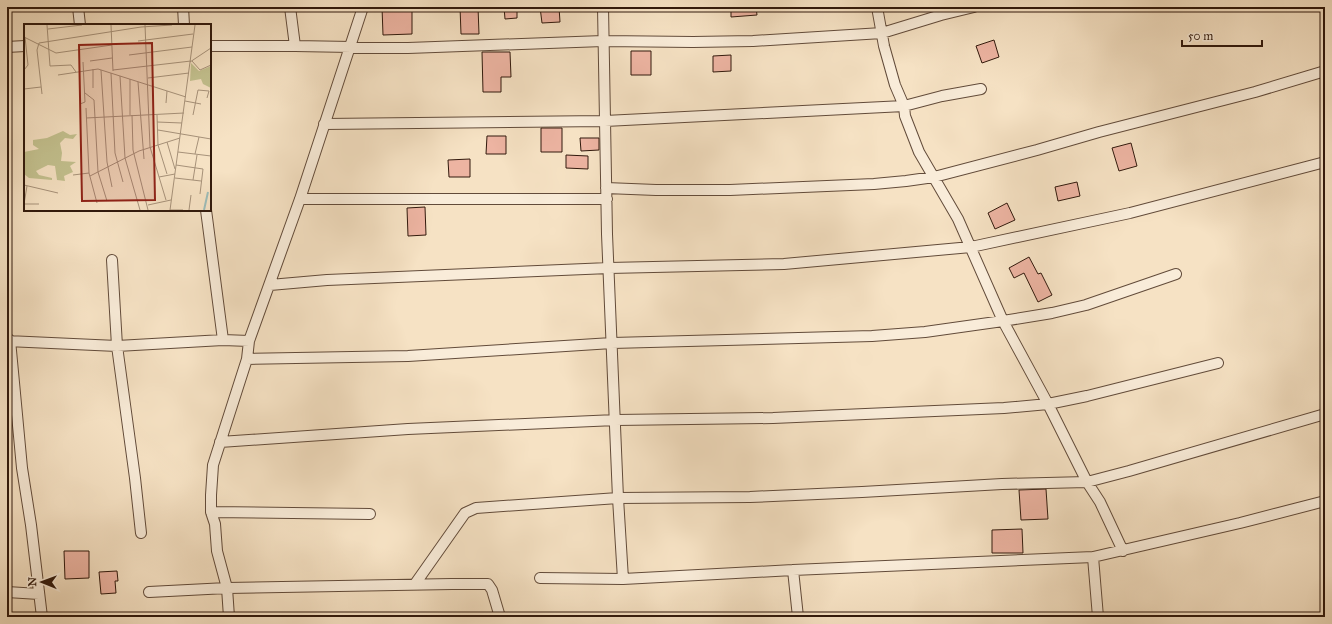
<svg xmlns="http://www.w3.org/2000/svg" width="1332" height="624" font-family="'IM FELL Great Primer',serif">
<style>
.building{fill:#edb4a2;stroke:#31190c}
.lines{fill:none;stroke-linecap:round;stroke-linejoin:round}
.minor-casing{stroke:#624b3a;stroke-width:12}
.minor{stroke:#f9ecd9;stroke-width:10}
.inset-river{fill:none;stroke:#9dbdb9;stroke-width:2}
.inset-road{fill:none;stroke:#a7927a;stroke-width:1}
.view{fill:#8f2418;fill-opacity:0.15;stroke:#8f2418;stroke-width:2}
.inset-edge{fill:none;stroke:#31190c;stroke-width:2}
</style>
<rect width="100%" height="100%" fill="#f6e2c4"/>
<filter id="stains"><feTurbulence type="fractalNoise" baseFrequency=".005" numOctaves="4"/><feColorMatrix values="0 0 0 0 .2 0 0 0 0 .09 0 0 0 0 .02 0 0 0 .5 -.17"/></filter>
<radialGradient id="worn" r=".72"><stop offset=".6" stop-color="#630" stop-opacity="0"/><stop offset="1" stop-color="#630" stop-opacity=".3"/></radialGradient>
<path class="building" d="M382,7H412V34L383,35Z
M460,7H478L479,34H461Z
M504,7H517V18L505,19Z
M540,7H559L560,22L542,23Z
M731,7H756L757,15L731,17Z
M994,40L999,57L982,63L976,46Z
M631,51H651V75H631Z
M482,52H510L511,77H501V92H483Z
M731,55V71L713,72V56Z
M541,128H562V152H541Z
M487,136H506V154H486Z
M580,138H599V150L581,151Z
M1131,143L1137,166L1119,171L1112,148Z
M566,155L588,156V169L566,168Z
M470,159V177H449L448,160Z
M1077,182L1080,196L1058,201L1055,187Z
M1007,203L1015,220L995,229L988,213Z
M425,207L426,235L408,236L407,208Z
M1029,257L1038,274L1041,273L1052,295L1038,302L1024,273L1014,278L1009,268Z
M1046,489L1048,519L1021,520L1019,490Z
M1022,529L1023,553H992V530Z
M64,551H89V578L65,579Z
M117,571L118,581H115L116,593L101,594L99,572Z"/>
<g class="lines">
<g class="minor-casing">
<path id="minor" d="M78,7L80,25
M183,7L184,25
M290,7L295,46
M603,7L607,234L618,498L623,579
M877,7L884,46L895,85L904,106L905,116L919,152L958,219L1003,321L1048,404L1087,482L1100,502L1123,551
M210,46H295L408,48L603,41L693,42L753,41L882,33L941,15L974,7
M7,47L25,46
M324,124L605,121L904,106L942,96L981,89
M606,188L656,190H730L874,184L906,181L934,177L1037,150L1099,132L1255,92L1325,71
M300,199H607
M206,210L223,340
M112,260L117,346L135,478L141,533
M270,285L327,280L609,268L784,264L971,247L1130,213L1325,162
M10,340L22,468L31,525L42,617
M7,341L117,346L223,340L249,341
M247,359L408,356L612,343L872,336L925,332L1003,321L1052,313L1086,305L1176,274
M220,442L408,429L616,420L773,418L1004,408L1048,404L1087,396L1218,363
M211,512L370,514
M1093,557L1098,617
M793,570L798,617
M540,578L623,579L793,570L1093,557L1240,523L1325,501
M415,584L465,513L476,508L618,498L750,497L862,492L1002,484L1087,482L1129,471L1325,414
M7,592L39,594
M149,592L227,588L452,584H488L492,590L500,617
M229,617L227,588L217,551L215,524L211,512V495L213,465L247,359L249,341L300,199L363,7"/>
</g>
<use href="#minor" class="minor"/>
</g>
<g transform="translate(24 24)">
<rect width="187" height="187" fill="#f6e2c4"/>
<path d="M167,39L175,47L187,42V64L179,60L177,55L166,57ZM39,107L46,111L53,110L49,115L41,114L36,119L38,129L37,137L52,138L46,142L49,148L40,152L41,157L33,156L31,142L24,141L12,147L15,151L28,154V156L5,154L0,150V128L15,125L9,121V116L23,114Z" fill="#c3c18f"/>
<path class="inset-river" d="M180,186L184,168"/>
<path class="inset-road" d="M23,1L26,42L47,41L52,48M87,1L89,47M121,1L126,123L142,176M24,5L58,1M0,13L32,29L88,21M114,17L169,10M105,31L168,23M66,37L88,34M168,37L176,46L187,41M166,38L187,24M69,45V64M0,46L4,41L1,13M77,46L83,138L88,163M89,46L167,37M87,49L91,129L99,158M34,51L74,45L162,73M96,52L101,134L116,186M124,54L165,49M106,55V91M114,58L120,135M0,65L17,63M61,69L70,76L74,148L83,177M18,70L13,26L15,19L117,3L148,1M161,77L177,80M142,79L143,67M56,80L61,78L59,38M62,84L65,149L73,179M108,91L109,126L124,186M133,91L134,121L143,150M169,91L174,66L185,67L183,74M62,94L160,89M133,98L158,99M134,106L187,115M143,118L151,145M154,128L187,132M171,130L175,113M152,141L179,145L176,170M49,151L65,149M66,152L115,127L156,114M135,153L151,150M151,154L177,157M169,156L173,131M0,161L34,169M0,180L3,162M1,180H15M124,181L147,176M146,186L171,1M146,186H159M165,186L167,171"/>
<path class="view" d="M128,19L131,176L58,177L55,21Z"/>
<rect width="187" height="187" class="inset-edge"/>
</g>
<rect width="1332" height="624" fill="none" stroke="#f6e2c4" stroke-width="24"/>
<rect x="8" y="8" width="1316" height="608" fill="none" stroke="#31190c" stroke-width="2"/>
<rect x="12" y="12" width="1308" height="600" fill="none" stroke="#31190c"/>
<g transform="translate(42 582) rotate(271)" stroke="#f9ecd9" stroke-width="3" paint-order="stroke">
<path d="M0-3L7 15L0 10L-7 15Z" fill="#31190c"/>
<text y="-6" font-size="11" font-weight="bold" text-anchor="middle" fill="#31190c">N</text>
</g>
<path d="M1182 40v6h80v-6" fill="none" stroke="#31190c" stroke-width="2"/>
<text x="1188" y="40" font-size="12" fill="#31190c" stroke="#f9ecd9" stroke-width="3" paint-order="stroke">50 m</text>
<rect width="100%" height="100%" filter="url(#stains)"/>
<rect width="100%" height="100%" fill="url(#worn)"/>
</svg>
